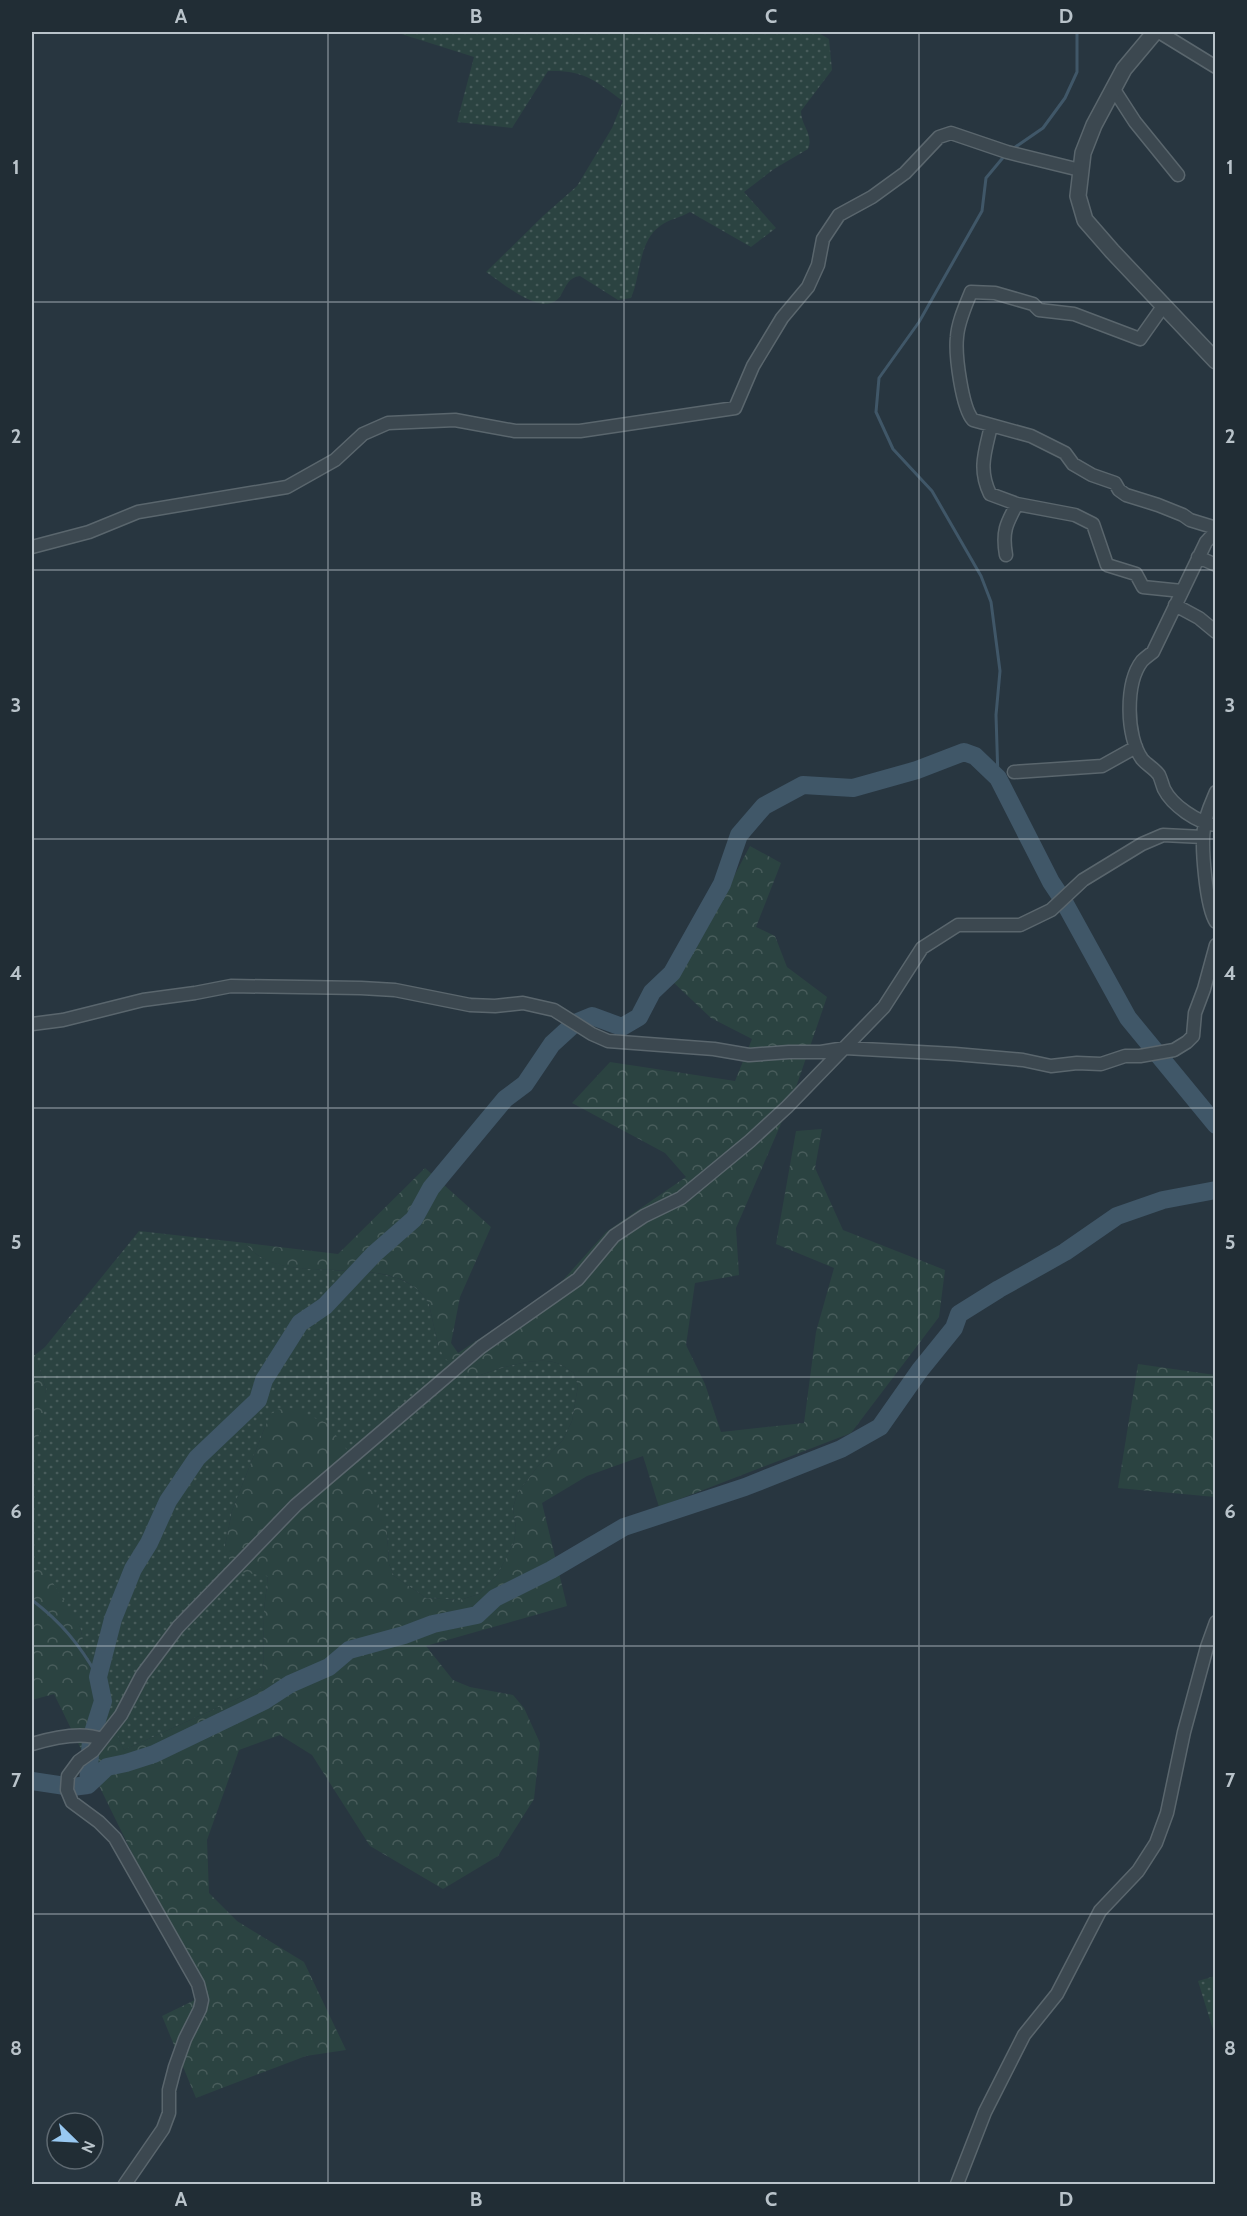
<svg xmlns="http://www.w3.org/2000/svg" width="1247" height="2216" font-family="Cabin,sans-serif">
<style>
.grass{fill:url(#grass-dots)}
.forest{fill:url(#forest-crowns)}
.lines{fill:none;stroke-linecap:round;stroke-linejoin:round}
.stream{stroke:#405768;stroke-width:3}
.river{stroke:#405768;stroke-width:18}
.minor-casing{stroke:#5a666d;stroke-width:15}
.tertiary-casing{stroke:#5a666d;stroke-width:18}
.minor{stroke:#3c4850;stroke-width:12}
.tertiary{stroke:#3c4850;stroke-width:15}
.grid{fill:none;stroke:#b9c3ca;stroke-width:1.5;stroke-opacity:0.55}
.neatline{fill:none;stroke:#b9c3ca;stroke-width:2}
.grid-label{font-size:20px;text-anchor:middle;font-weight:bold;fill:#b9c3ca}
</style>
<defs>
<pattern id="grass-dots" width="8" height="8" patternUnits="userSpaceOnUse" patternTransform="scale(1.5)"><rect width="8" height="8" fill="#2b4341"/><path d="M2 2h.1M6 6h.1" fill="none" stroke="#485c5b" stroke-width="1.8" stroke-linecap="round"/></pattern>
<pattern id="forest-crowns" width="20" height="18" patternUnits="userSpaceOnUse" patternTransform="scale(1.5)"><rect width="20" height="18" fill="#2b4341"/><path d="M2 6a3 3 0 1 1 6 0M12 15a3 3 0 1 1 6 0" fill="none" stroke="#485c5b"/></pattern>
</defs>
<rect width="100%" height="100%" fill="#283640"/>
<path class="grass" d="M395,32H817L829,39L832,70L801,111C801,126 814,134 808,149L774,169L744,192L776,228L751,247L690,212C680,218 669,219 660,226C638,242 641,276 631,298L618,300L580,276C569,277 566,286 561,295C545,321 502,282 486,272L543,216L577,186L612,128L623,101C594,80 585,70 548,71L512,128L457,122L474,57Z
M139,1231L246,1243C279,1294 397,1244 429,1304L438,1345L474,1377C497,1370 534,1355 557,1363C563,1365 569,1370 574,1373L578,1386L572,1421L563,1440L538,1466L517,1494L513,1508L516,1528L514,1542L498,1574L479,1594L460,1600L426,1598L394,1576L389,1564L387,1532L265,1427L232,1511L225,1546L268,1576L264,1610L263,1687L124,1750L94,1686L80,1627L32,1562V1457L46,1389L35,1355L45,1347Z
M1215,1976H1216L1215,2036L1198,1981Z"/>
<path class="forest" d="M750,846L781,863L756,927L775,936L787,967L827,997L793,1096L736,1228L739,1275L695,1283L686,1345L705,1384L721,1432L804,1423L816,1332L834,1268L776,1244L796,1131L822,1129L815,1168L843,1230L945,1270L939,1317L851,1433L659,1507L643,1456L587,1476L542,1503L567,1606L426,1646L453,1680L470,1687L513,1695L524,1708L540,1743L534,1799L498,1856L443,1889L370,1846L312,1755L280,1735L239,1750L207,1840L209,1893L237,1921L304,1962L346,2050L306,2056L196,2098L162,2016L205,1995L162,1914L54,1694L32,1700V1562L45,1570L80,1627L94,1686L124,1750L263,1687L264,1610L268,1576L233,1571L225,1546L232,1511L265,1427L271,1414L276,1410L290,1408L327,1423L372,1484L387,1532L389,1564L394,1576L426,1598L460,1600L479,1594L498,1574L514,1542L516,1528L513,1508L517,1494L538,1466L563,1440L572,1421L578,1386L574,1373C569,1370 563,1365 557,1363C534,1355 497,1370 474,1377L444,1358L438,1345L429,1304C396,1243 279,1295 246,1243L338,1254L425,1168L491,1227L460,1297L451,1343L458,1353L556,1288L606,1232L686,1177L665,1153L572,1103L610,1062L735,1081L752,1039L711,1018L673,982L709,923Z
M32,1355H35L46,1389L42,1425L32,1457Z
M1138,1364L1215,1375V1497L1118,1488Z"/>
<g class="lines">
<path class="stream" d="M1011,150L1043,128L1065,98L1077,72V32
M998,778L996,715L1000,671L991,602L981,576L932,491L893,449L876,412L879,378L919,322L982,211L986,178L1006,154
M32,1600C61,1622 80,1645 98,1677"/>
<path class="river" d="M32,1781L72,1787L88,1785L107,1767L126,1763L154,1754L264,1701L290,1684L329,1667L349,1650L404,1635L433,1624L477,1615L495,1598L551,1570L624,1527L745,1487L841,1449L880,1427L920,1370L954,1328L959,1314L999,1289L1065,1252L1117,1216L1163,1200L1216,1190
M88,1785L91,1739L103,1701L98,1677L113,1619L133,1569L149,1543L168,1501L197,1458L258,1400L264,1380L300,1323L325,1306L374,1254L414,1219L431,1188L505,1099L525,1084L552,1044L575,1023L592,1016L622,1027L639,1017L652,992L672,973L722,884L739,835L764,806L803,785L853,788L917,770L964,752L975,756L998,778L1051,882L1063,900L1128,1018L1216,1125"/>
<g class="minor-casing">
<path id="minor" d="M1159,32L1216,67
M1113,88L1135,122L1178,175
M1164,305L1140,339L1074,314L1039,310L1033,304L995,293L971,292C965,307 958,322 957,337C955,355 962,408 973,420L1031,436L1065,453L1073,464L1092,475L1115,483L1119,490L1126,495L1158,505L1183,515L1190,520L1216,528
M991,426C985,452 978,469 990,494L1017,504L1075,515L1093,524L1107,565L1136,574L1143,587L1182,591
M1216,531L1206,542L1153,652C1149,655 1145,658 1142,661C1125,683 1126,737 1142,759C1147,765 1155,769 1159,775C1161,779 1162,784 1164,789C1172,805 1197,823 1216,825
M32,547L89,532L138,512L287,487L335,460L363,434L388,423L455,420L515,431H580L735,408L753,366L782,318L808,287L818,265L823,239L839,215L872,197L905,173L939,137L951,133L1007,152L1080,170
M1006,555C1002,532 1006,524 1017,504
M1198,557L1216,565
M1175,605L1199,618L1216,632
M1014,772L1102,766L1136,747
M1216,792C1211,804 1205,816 1204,828C1201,846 1206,907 1216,922
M32,1024L63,1020L143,1000L195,993L231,986L361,988L395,990L470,1005L495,1006L523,1003L554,1010L592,1034L608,1041L714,1049L749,1055L789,1052H821L845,1048L955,1054L1023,1060L1051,1066L1077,1063L1101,1064L1125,1056H1140L1174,1050L1187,1042L1193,1036L1195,1013L1204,989L1216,945
M32,1744C52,1738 81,1731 101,1739
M125,2184L163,2129L169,2113V2090L175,2067L185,2039L200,2009L202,2000L198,1984L115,1838L99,1822L72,1802L67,1790L68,1776L79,1761L93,1751L121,1715L142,1675L178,1627L296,1505L481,1347L578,1279L614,1236L644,1216L681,1198L750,1141L787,1107L884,1007L922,948L958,925H1020L1051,910L1083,880L1142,844L1163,835L1203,837
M957,2184L985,2112L1024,2035L1057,1994L1100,1911L1138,1871L1156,1843L1167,1813L1184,1732L1207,1647L1216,1622"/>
</g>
<g class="tertiary-casing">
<path id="tertiary" d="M1155,32L1124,69L1094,125L1083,153L1078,196L1085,220L1112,251L1216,361"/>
</g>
<use href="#minor" class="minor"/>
<use href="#tertiary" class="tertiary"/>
</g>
<path class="grid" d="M328,32V2184M624,32V2184M919,32V2184M32,302H1216M32,570H1216M32,839H1216M32,1108H1216M32,1377H1216M32,1646H1216M32,1914H1216"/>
<rect width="1247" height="2216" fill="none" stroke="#212d35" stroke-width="66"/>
<g transform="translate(75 2141) rotate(114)"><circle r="28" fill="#212d35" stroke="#5e6971" stroke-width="1.5"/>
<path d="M0-4.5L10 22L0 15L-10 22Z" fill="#98c8f1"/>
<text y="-9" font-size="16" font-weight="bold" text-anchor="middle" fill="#b9c3ca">N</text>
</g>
<rect x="33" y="33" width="1181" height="2150" class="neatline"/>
<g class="grid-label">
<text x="181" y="23">A</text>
<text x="476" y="23">B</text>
<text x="771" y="23">C</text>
<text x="1066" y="23">D</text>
<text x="16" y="174">1</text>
<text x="1230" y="174">1</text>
<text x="16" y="443">2</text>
<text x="1230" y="443">2</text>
<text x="16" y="712">3</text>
<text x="1230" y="712">3</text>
<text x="16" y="980">4</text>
<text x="1230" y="980">4</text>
<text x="16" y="1249">5</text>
<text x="1230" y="1249">5</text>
<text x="16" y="1518">6</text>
<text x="1230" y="1518">6</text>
<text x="16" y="1787">7</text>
<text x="1230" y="1787">7</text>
<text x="16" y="2055">8</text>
<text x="1230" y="2055">8</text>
<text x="181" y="2206">A</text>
<text x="476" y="2206">B</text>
<text x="771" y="2206">C</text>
<text x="1066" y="2206">D</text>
</g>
</svg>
